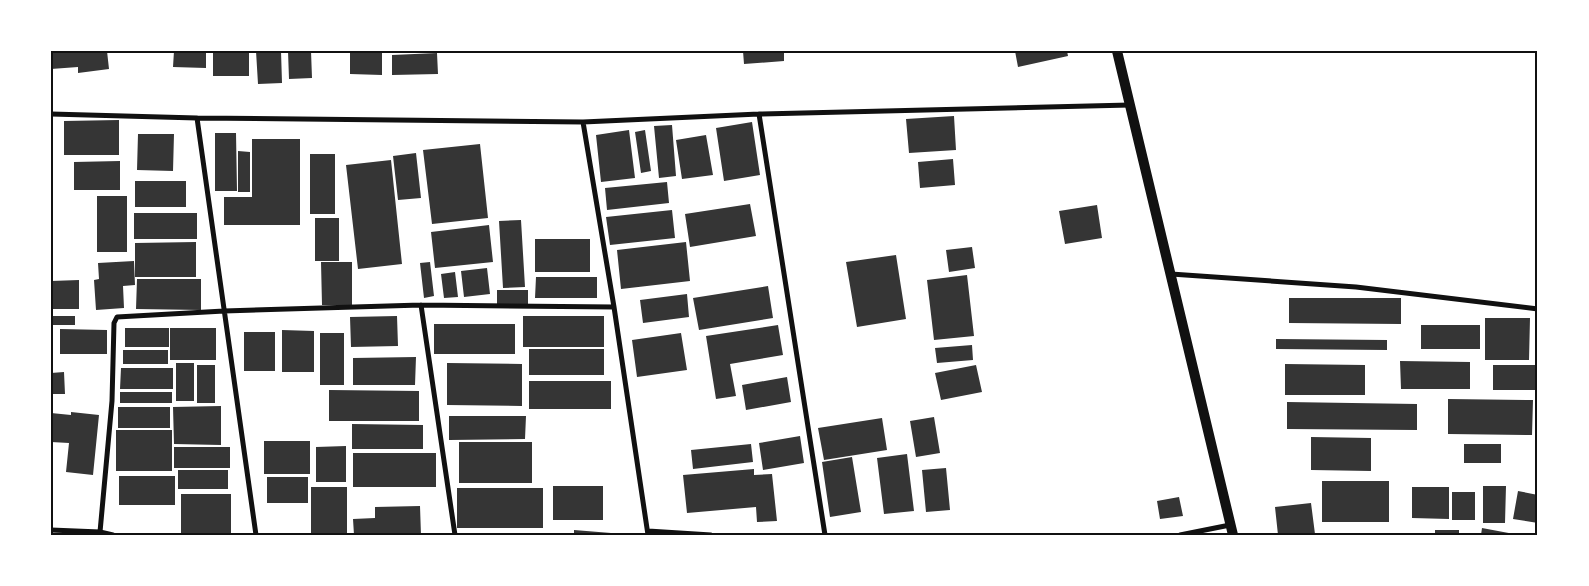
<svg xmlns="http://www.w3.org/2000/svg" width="1589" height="586" font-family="Mulish,sans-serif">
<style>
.building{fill:#353535}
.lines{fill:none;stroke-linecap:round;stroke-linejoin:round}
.minor{stroke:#111;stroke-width:5}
.secondary{stroke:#111;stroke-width:10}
.neatline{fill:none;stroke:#111;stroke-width:2}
</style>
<rect width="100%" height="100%" fill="#fff"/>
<path class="building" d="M51,51H107L109,69L78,73V67L51,69Z
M174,51H206V68L173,67Z
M213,51H249V76H213Z
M256,51H281L282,83L258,84Z
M288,51H311L312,78L289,79Z
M350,51H382V75L350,74Z
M743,51H784V61L744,64Z
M1015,51H1067L1068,56L1018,67Z
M437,53L438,74L392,75V55Z
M954,116L956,150L909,153L906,119Z
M119,120V155H64V121Z
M752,122L760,175L724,181L716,128Z
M672,125L676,176L659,178L654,126Z
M629,130L635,178L601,182L596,135Z
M645,130L651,171L641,173L635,132Z
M215,133H236L237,191H215Z
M138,134H174L173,171L137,170Z
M706,135L713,175L682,179L676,140Z
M252,139H300V225H224V197H252Z
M480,144L488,218L432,224L423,150Z
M238,151L250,152V192H238Z
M416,153L421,198L398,200L393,156Z
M310,154H335V214H310Z
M953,159L955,185L920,188L918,162Z
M391,160L402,264L358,269L346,165Z
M120,161V190H74V162Z
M135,181H186V207H135Z
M667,182L669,203L607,210L605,188Z
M97,196H127V252H97Z
M750,204L756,236L690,247L685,214Z
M1097,205L1102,238L1065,244L1059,211Z
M672,210L675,238L610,245L606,217Z
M134,213H197V239H134Z
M315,218H339V261H315Z
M521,220L525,287L503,288L499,221Z
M489,225L493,262L435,268L431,232Z
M535,239H590V272H535Z
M196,242V277H135V243Z
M686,242L690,281L621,289L617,250Z
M972,247L975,268L949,272L946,250Z
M896,255L906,319L857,327L846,262Z
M134,261L135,285L123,286L124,308L96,310L94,280L99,279L98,263Z
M321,262H352V305H322Z
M430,262L434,296L424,298L420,263Z
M487,268L490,294L464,297L461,271Z
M455,272L458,297L444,298L441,274Z
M967,275L974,336L934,340L927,280Z
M536,277H597V298H535Z
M137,279H201V310L136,309Z
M79,280V309H51V281Z
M768,286L773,318L699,330L693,298Z
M497,290H528V305H497Z
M687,294L689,317L643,323L640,300Z
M1289,298H1401V324L1289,323Z
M51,316H75V325H51Z
M397,316L398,346L351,347L350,317Z
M523,316H604V347H523Z
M1485,318H1530L1529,360H1485Z
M434,324H515V354H434Z
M778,325L783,355L730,364L736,396L716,399L706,336Z
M1421,325H1480V349H1421Z
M125,328H169V347H125Z
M170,328H216V360H170Z
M60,329L107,330V354H60Z
M282,330L314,331V372H282Z
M244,332H275V371H244Z
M320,333H344V385H320Z
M681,333L687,370L637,377L632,340Z
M1276,339L1387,340V350L1276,349Z
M972,345L973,360L937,363L935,348Z
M529,349H604V375H529Z
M123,350H168V364H123Z
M416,357L415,385H353V358Z
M1400,361L1470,362V389H1401Z
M176,363H194V401H176Z
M447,363L522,364V406L447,405Z
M1285,364L1365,365V395H1285Z
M197,365H215V403H197Z
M976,365L982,392L941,400L935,373Z
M1493,365H1535V390H1493Z
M121,368H173V389H120Z
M64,372L65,394H51V373Z
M787,377L791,402L746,410L742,385Z
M529,381H611V409H529Z
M329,390L419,391V421H329Z
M120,392H172V403H120Z
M1448,399L1533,400L1532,435L1448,434Z
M1287,402L1417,404V430L1287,429Z
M221,406V445L174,444L173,407Z
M118,407H170V428H118Z
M71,412L99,415L93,475L66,472L69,443L51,442V413L71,415Z
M449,416H526L525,439L449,440Z
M934,417L940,453L916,457L910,421Z
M882,418L887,450L824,460L818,428Z
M352,424L423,425V449H352Z
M116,430H172V471H116Z
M800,436L804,463L763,470L759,443Z
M1311,437L1371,438V471L1311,470Z
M264,441H310V474H264Z
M459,442H532V483H459Z
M751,444L753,462L693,469L691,450Z
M1464,444H1501V463H1464Z
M346,446V482H316V447Z
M174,447H230V468H174Z
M353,453H436V487H353Z
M907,454L914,511L884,514L877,458Z
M852,457L861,512L830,517L822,462Z
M946,468L950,510L926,512L922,470Z
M754,469V475L772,474L777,521L757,522L756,507L687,513L683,475Z
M178,470H228V489H178Z
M119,476H175V505H119Z
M267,477H308V503H267Z
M1322,481H1389V522H1322Z
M553,486H603V520H553Z
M1483,486H1506L1505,523H1483Z
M311,487H347V535H311Z
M1412,487H1449V519L1412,518Z
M457,488H543V528H457Z
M1518,491L1538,495V523L1513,519Z
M1452,492H1475V520H1452Z
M181,494H231V533H181Z
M1179,497L1183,516L1160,519L1157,501Z
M1311,503L1315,534L1278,535L1275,507Z
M420,506L421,535H354L353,519L375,518V507Z
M1482,528L1514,534V535H1481Z
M574,530L611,533V535H574Z
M1435,530H1459V535H1435Z"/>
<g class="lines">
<path class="minor" d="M51,114L197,118L583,122L759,114L1130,105
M759,114L825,535
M197,118L256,535
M583,122L614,307L648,535
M1171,274L1356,287L1538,309
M421,305L455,535
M51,530L100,532L113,535
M648,531L711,535
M100,532L112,401L114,323L117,317L224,311L421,305L614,307
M1180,535L1230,525"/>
<path class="secondary" d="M1117,51L1233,535"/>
</g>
<rect width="1589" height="586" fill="none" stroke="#ffffff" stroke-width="105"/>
<rect x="52" y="52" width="1484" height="482" class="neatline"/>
</svg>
